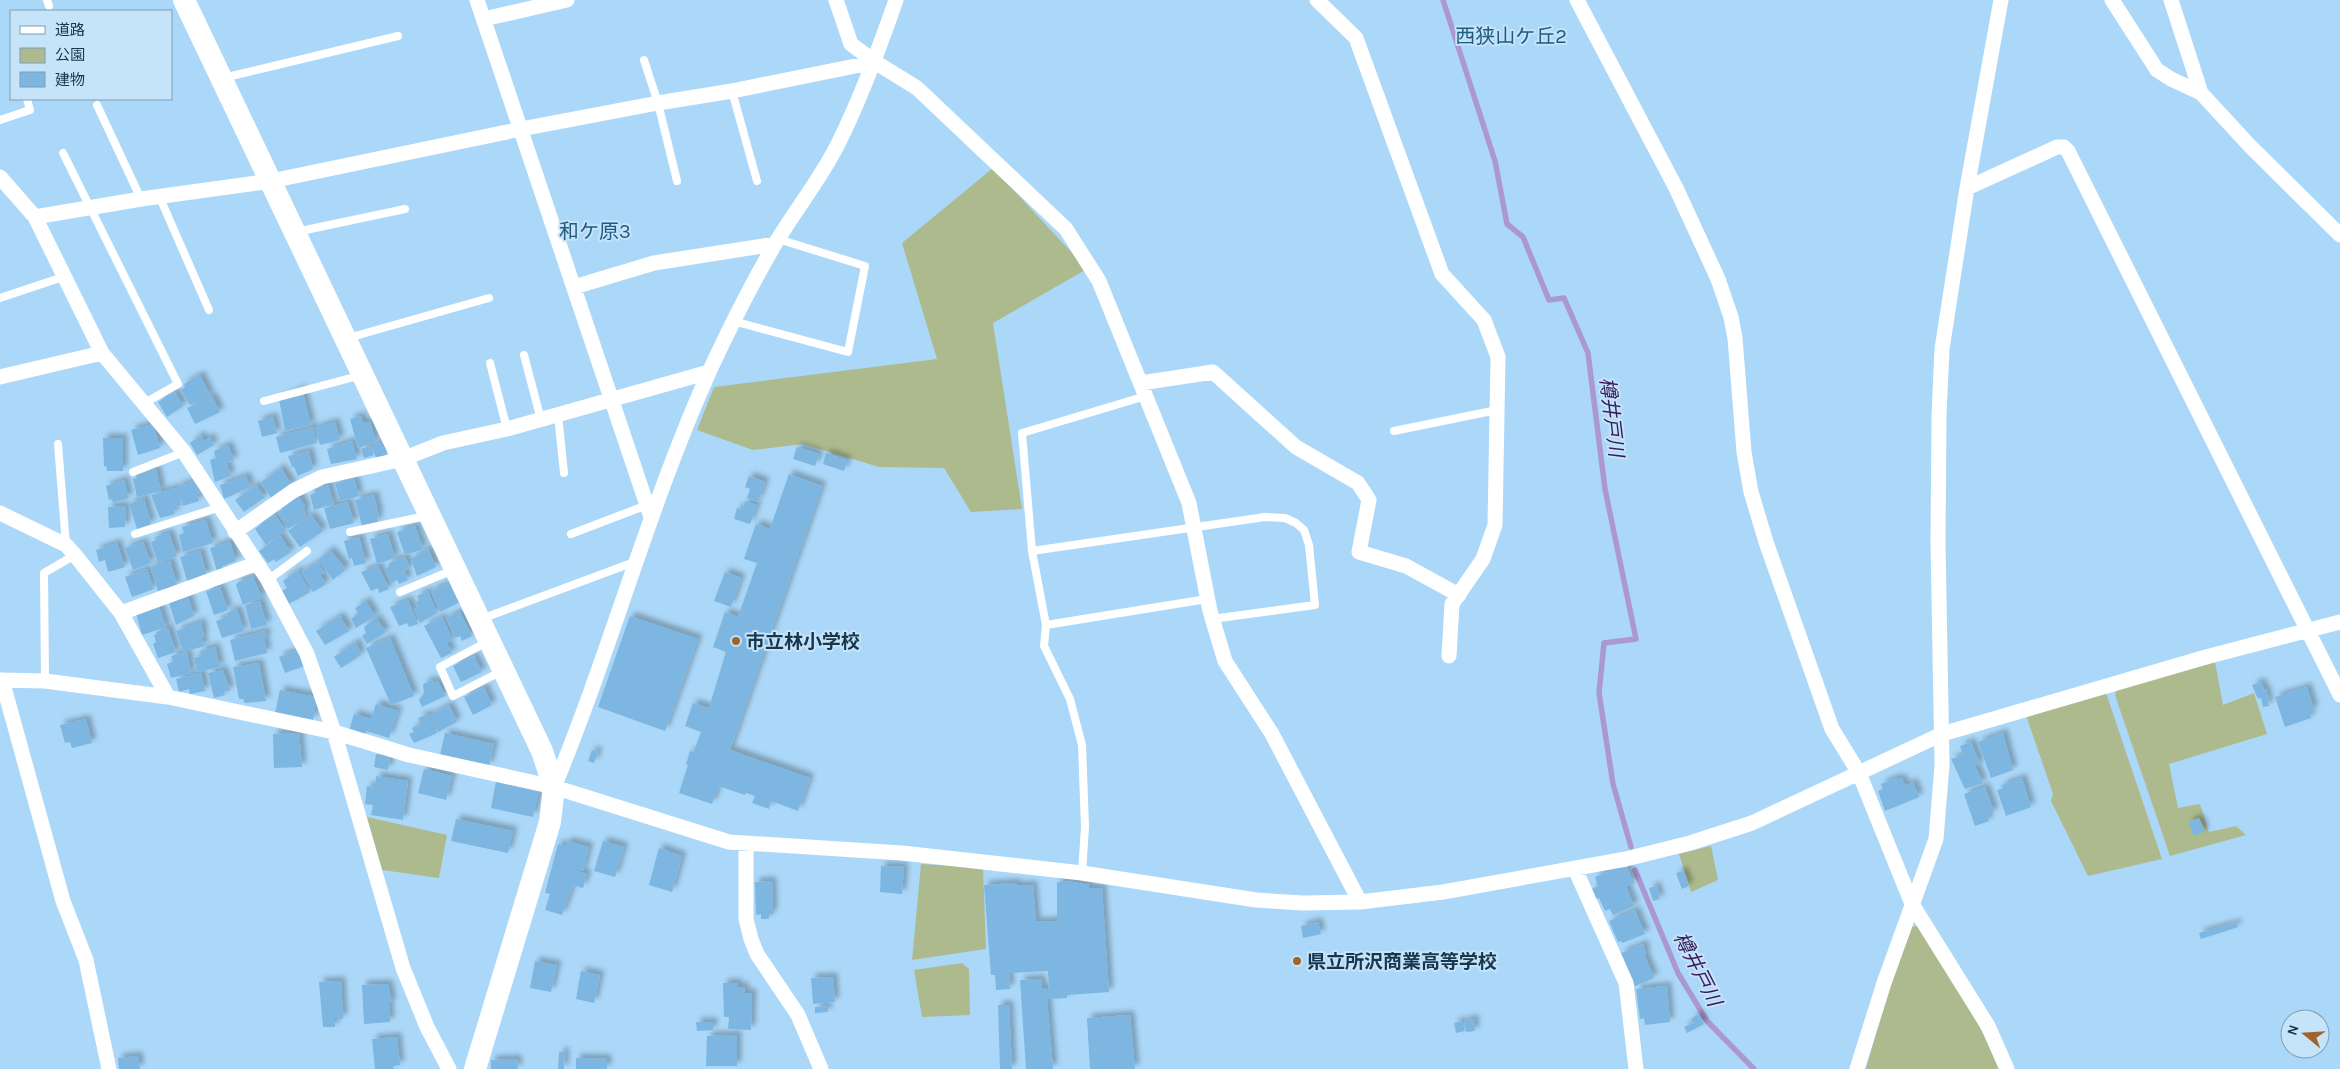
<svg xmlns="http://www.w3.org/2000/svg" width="2340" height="1069" font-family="Karla,'Noto Sans JP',sans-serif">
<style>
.green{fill:#adba8d}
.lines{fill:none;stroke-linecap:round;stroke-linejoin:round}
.stream{stroke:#ac98d1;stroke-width:5.5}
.building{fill:#7db6e0;filter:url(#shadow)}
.lane{stroke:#fff;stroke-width:8}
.street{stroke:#fff;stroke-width:15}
.secondary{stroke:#fff;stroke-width:22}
.poi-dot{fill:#a16328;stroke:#c5e3f9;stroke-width:2}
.labels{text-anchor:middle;stroke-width:4;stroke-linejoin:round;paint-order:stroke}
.poi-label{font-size:19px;font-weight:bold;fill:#16374d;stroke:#c5e3f9;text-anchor:start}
.neighbourhood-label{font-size:20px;fill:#1e5b81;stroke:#c5e3f9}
.water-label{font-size:20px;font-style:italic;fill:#3a1b5e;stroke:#c5e3f9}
</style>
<defs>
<filter id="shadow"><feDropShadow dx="4.5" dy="-4.5" stdDeviation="2.5" flood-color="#0004"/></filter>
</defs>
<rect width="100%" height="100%" fill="#abd8f9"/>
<path class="green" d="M993,168L1087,269L993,323L1022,509L971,512L944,468L879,467L803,444L753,450L697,430L714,387L937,359L902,243Z
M2215,662L2223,705L2254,693L2267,734L2169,764L2178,808L2200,804L2209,832L2236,826L2246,835L2170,856L2115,695L2117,689Z
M2106,693L2162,859L2088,876L2051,801L2053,794L2026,715Z
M367,817L447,835L439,878L382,870Z
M1711,846L1718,880L1691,892L1679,854Z
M921,864L983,868L986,949L912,960Z
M1917,926L1972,1012L2001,1069H1866L1894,970L1912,927Z
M962,963L969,969L970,1015L922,1017L914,970Z"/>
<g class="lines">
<path class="stream" d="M1443,0L1495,161L1507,224L1523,237L1549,300L1564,298L1588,353L1605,489L1636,639L1604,643L1599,693L1613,784L1631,847
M1635,870L1678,973L1707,1021L1754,1069"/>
</g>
<path class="building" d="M200,375L210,395L190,405L181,390L185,387L184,384Z
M302,389L311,425L285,431L279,399Z
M175,392L183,406L167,417L158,402Z
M212,396L220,412L195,424L187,408Z
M361,416L363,423L370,422L376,442L358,448L350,419Z
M273,417L277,433L262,437L258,421Z
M335,422L340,440L320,445L315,428Z
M153,424L160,448L138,455L131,430Z
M313,427L317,443L280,453L276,437Z
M201,435L204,441L210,437L214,445L197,455L190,443Z
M103,438H123V471H107L106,466H104Z
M352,441L357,459L331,464L327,449Z
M384,442L387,451L385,456L376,458L372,446Z
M228,445L234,460L216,468L227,464L231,476L215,482L210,460L216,458L214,451Z
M371,446L374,455L364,458L361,449Z
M797,447L819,454L815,466L793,459Z
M309,451L313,469L298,476L294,467H292L288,456Z
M826,453L847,460L844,471L823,464Z
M281,468L292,485L272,499L261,482Z
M156,469L161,491L137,497L133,479L137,478L135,474Z
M789,474L822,486L730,750L810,778L798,811L771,801L769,809L752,803L755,796L746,793L745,795L718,786L712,804L679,793L688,765L686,764L690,751L694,752L701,732L685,726L693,703L709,708L726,652L713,647L725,612L738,617L757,563L744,559L756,524L770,529Z
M246,476L250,487L224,499L220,485Z
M749,476L765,482L758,502L747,498L750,489L745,487Z
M354,478L359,496L340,501L335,483Z
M199,479L203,492L196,494L199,501L183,506L177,487Z
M124,480L129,498L113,503L112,499L109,500L106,486Z
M256,485L265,497L244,512L235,500Z
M328,485L334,504L314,510L310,495L315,493L314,489Z
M176,488L182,505L173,508L175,514L160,518L151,495Z
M297,494L305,506L304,518L288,529L278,513L282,510L279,506Z
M374,495L379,516L377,517L378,522L362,526L355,500Z
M144,498L151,524L137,529L129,504Z
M745,501L757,505L750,524L734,519L737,508L743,509Z
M348,502L354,523L330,529L324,508Z
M126,506L125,527L109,528L108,507Z
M274,514L286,530L266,545L255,529Z
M311,515L323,531L300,547L288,531Z
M206,520L213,543L183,552L179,535L184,533L182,527Z
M415,526L423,549L405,555L397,532Z
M169,533L177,556L158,563L151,542L156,540L155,537Z
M388,534L395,558L377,564L370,539Z
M280,536L291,552L276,562L274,559L268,563L259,551Z
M359,537L366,563L354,566L352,558L349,559L344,541Z
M143,542L151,563L133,570L125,548Z
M230,542L236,561L222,566L223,569L217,571L210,548Z
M117,543L125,567L108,572L105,560L99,562L96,550Z
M428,549L436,567L417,576L411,559Z
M330,550L346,569L333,580L318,560Z
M200,551L207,575L187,581L180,557Z
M405,557L410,568L404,571L408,580L399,584L397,580L391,583L385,568L389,567V563Z
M170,561L177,585L158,591L150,567Z
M318,562L324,573L320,575L326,584L313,592L301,572Z
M378,566L389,589L379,593L378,588L371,591L361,572Z
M147,569L154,589L132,597L125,577Z
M298,570L310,592L289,604L282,591L287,588L283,581Z
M725,572L741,578L731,607L714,601Z
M253,577L262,598L243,605L236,585L238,582Z
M452,582L460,602L440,612L431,591Z
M220,587L228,610L214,615L206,591Z
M428,591L437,613L420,623L414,609L418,608L416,602L419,600L417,596Z
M188,597L194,616L176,625L169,603Z
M408,600L418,624L409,627L407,623L399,626L390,607Z
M260,601L267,625L251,629L245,605Z
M366,601L375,616L356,628L351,619L358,613L355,608Z
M159,606L166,627L142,635L136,613Z
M237,609L244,631L222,638L216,621L228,617L227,613Z
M460,612L472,636L462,641L460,636L455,638L446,618Z
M340,616L349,631L325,645L316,631Z
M630,616L698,639L665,731L598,707Z
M442,617L453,640L447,643L452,653L441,658L424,626Z
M376,618L386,632L367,644L362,636L366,633L364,627Z
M201,622L204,637L201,638L205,646L183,652L176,631Z
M168,628L176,652L158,658L153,644L156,642L154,635L157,634L156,632Z
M265,631L267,638H264L267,653L235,661L230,640Z
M390,638L414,696L391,705L366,648Z
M356,642L361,655L341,668L334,657Z
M215,647L220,667L197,672L194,658L201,656L200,651Z
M298,650L304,666L285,673L279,657Z
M187,652L191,673L171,678L167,664L173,662L171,656Z
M474,656L482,672L461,682L453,666Z
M259,663L266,701L245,703L243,699H239L233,667Z
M223,670L230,690L224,692L225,695L214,698L208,673Z
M201,673L205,691L190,694L189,689L179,692L176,679Z
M432,680L433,683L438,681L445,696L422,707L419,700L424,693L423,684Z
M2261,682L2264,690L2266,689L2269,706L2263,707L2261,698L2258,699L2252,685Z
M484,687L492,705L473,715L464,697Z
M2307,687L2314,710L2309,711L2311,718L2285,727L2275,697Z
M280,690L317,697L313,720L275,713Z
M376,704L398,711L389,738L366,731L365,736L349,731L354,714L371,719Z
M449,705L457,722L438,732L430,715Z
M428,714L437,733L414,743L409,734L414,732L412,728L421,724L418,718Z
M86,719L92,743L72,748L70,742L65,743L60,725Z
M299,733L302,767L274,768L273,734Z
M445,733L494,744L489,766L440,755Z
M2003,733L2013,770L1991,778L1978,742Z
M1971,742L1980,764L1975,766L1983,783L1965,789L1951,759L1963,755L1960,746Z
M592,750L598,752L594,763L588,761Z
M376,754L390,756L388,770L374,767Z
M424,769L452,776L446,800L418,793Z
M376,776L408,781L403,820L371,815L373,805L365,804L367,786L375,787Z
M1896,778L1897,780L1902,778L1905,786L1913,782L1919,797L1885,811L1878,791L1883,789L1881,784Z
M2022,778L2031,807L2006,816L1997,790L2003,788L2002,785Z
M496,781L539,789L533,817L491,808Z
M1985,787L1994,812L1987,815L1989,821L1975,826L1964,794Z
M2199,818L2205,831L2194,836L2188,822Z
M456,819L513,831L508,853L451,841Z
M567,841L589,847L583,871L564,867L587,874L583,888L573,885L562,915L545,910L550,894L545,893L558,844L566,846Z
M603,841L624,847L615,877L594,871Z
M659,848L682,856L672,892L649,885Z
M1626,865L1634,883L1626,886L1634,906L1613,915L1610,909L1605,911L1599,898L1596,899L1592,889L1598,886L1595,877Z
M881,866L904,867L902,894L880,892Z
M1683,871L1689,886L1682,889L1676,873Z
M772,881L773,914H769V919H761V914L756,915L755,882Z
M1067,881L1089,885V888H1102L1109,992L1067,995V998L1047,999L1053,1069H1026L1020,980L1041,979L1042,988L1049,990L1048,971L1009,973L1010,989L996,990L995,975H991L984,885L1016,883L1017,886L1033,885L1036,922L1057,921V882Z
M1656,886L1660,899L1653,901L1649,888Z
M1635,910L1645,934L1622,943L1621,941L1618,942L1609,921Z
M1318,922L1321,934L1303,938L1301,926Z
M2236,923L2238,927L2201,939L2199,933Z
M1643,944L1646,953L1644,954L1654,978L1635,986L1621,953Z
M535,961L557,965L551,992L530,988Z
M581,971L600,975L594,1003L576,999Z
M833,977L835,1002L813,1004L811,978Z
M341,981L343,1019H335V1027H323L319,982Z
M723,983H738V987H745L744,993H752L751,1030L728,1029L729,1017H724Z
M388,984L392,1003H389L390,1022L364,1024L362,985Z
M1667,986L1670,1022L1645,1025L1644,1018L1640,1019L1636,989Z
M998,1005H1009L1012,1069H1000Z
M828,1006V1012L815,1013V1007Z
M1698,1014L1704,1024L1687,1033L1684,1027L1693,1023L1691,1019Z
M1130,1015L1135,1069H1090L1087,1018Z
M1474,1019L1475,1031L1466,1032L1464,1021Z
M1462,1021L1465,1031L1456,1033L1454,1023Z
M696,1022H713V1030L697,1031Z
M737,1035V1066H706L707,1036Z
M397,1037L400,1065L393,1066L394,1069H375L372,1039Z
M559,1052H565L564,1069H558Z
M138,1056L140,1069H119L118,1058Z
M576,1058L607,1059V1069H576Z
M517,1059L518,1069H491V1060Z"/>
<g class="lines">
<path class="lane" d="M47,0L49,6
M644,60L658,103L677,181
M223,78L398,36
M732,91L757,181
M97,105L141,199
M0,120L30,110L27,99
M63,153L178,384L143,404
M160,198L209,310
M296,232L405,209
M0,298L63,277
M733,321L848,352L865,266L778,239
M348,338L489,298
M524,355L541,420
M490,363L507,429
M264,401L362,375
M558,415L564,473
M1394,431L1497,410
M58,444L66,545
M133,472L184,452
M350,532L426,516
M135,534L221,507
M571,534L647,505
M1032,551L1265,517L1285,518L1296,523L1304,530L1309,545L1315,605L1212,619
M268,580L307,551
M400,592L453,570
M481,619L637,561
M1046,625L1032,551L1022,433L1146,396
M487,642L440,667L453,696L502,671
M45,681L44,573L75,555
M1082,873L1085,827L1082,745L1070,699L1044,646L1046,625L1207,599"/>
<path class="street" d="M477,0L651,517
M836,0L851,44L875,62L917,88L1066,229L1099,281L1189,503L1210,611L1225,661L1272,734L1360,902
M1317,0L1356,38L1442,274L1484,320L1498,357L1495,525L1483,559L1452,604L1449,656
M1577,0L1676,188L1718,279L1731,317L1735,338L1744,452L1751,492L1766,542L1832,729L1859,773L1912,904L1988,1026L2007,1069
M2112,0L2157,70L2171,79L2201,93L2250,146L2340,235
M2171,0L2201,93
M484,19L567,0
M0,177L35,217L102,353L184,452L268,580L307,654L334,732L403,968L427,1027L449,1069
M1967,188L2057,147H2064L2068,151L2340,695
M35,217L141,199L271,181L521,129L658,103L732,91L875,62
M574,287L654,263L775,244
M0,377L102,353
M1141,383L1213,372L1296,447L1358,483L1369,500L1359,552L1406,566L1459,595
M0,513L66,545L75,555L121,613L168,697
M235,532L293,491L322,477L403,459L443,443L507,429L709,372
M121,613L255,564
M0,680L45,681L168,697L334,732L409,755L554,787L729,842L902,853L1082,873L1256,900L1303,903L1360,902L1443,892L1626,859L1690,843L1752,823L1942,734L2206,657L2340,622
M2,680L63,901L86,960L109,1069
M554,787C611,650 649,505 710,370C731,325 753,281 778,239C797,208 821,178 838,144C861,98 879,49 896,0
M746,844V919L751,939L757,954L798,1015L821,1069
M1575,869L1626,983L1636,1069
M1857,1069L1884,983L1936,839L1942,765L1938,542L1939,415L1942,349L1967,188L2001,0"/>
<path class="secondary" d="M184,0L542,751L554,787L550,822L475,1069"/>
</g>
<g class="poi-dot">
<circle cx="736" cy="641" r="5"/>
<circle cx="1297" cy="961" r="5"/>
</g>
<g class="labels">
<g class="poi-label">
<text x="746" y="648">市立林小学校</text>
<text x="1307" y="968">県立所沢商業高等学校</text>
</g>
<g class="neighbourhood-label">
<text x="1511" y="43">西狭山ケ丘2</text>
<text x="595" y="238">和ケ原3</text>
</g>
<g class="water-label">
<text transform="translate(1612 417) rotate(83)" y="7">樽井戸川</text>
<text transform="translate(1698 969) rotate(63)" y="7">樽井戸川</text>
</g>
</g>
<rect x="10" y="10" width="162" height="90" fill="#c5e3f9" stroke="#7f9eb4"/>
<rect x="20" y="26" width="25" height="8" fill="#ffffff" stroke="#7f9eb4"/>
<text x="55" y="35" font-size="15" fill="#16374d">道路</text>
<rect x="20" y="48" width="25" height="15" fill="#adba8d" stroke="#7f9eb4"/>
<text x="55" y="60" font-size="15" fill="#16374d">公園</text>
<rect x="20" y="72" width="25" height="15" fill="#7db6e0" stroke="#7f9eb4"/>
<text x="55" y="85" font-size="15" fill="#16374d">建物</text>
<g transform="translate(2305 1034) rotate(288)"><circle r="24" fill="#c5e3f9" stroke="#7f9eb4"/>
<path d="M0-4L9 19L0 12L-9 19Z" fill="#a16328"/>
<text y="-8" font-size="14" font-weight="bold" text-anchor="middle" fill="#16374d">N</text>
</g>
</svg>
